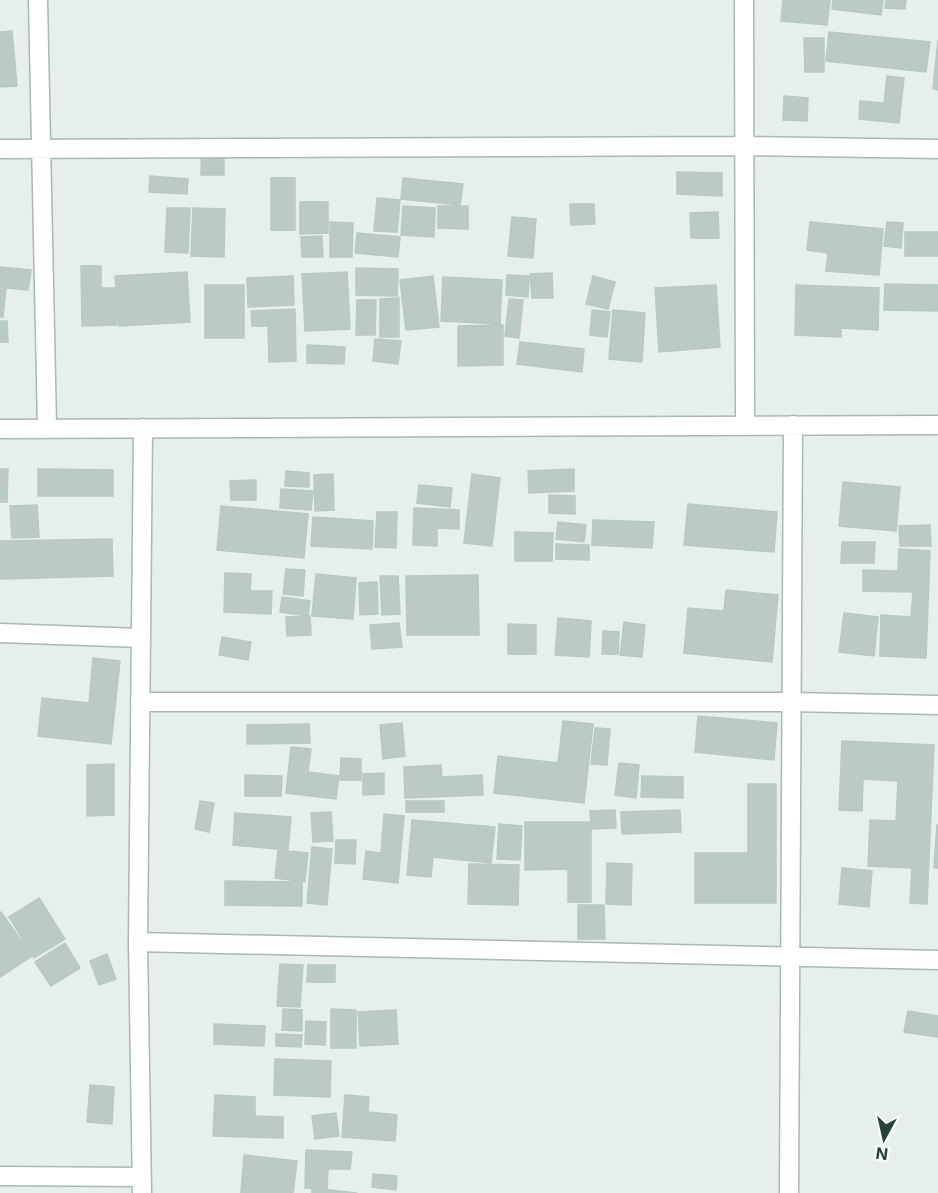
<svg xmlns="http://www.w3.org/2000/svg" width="938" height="1193" font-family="Inter,sans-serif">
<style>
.building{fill:#bbcac4;stroke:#b8c9c2;stroke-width:1.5}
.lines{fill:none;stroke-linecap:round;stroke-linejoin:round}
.minor-casing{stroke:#a8b8b2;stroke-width:21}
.minor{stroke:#fff;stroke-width:18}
</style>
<rect width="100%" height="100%" fill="#e6efeb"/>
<path class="building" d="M783,0H830L827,25L781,21Z
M833,0H883L881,15L832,9Z
M886,0H906L905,9L885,8Z
M12,31L17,86L0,87V32Z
M829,32L930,42L926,72L826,61Z
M804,38H824V72H805Z
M938,40V90L933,89Z
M887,76L904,78L899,123L859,119L860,101L884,103Z
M784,96L808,98L807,121L783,120Z
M202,139L224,140V175H201Z
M677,172L722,173V196L677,194Z
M150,176L188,179L187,194L149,192Z
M271,178H295V230H271Z
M403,178L463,184L460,205L401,199Z
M377,198L400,200L397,232L374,231Z
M300,202H328V233L300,234Z
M570,204H594L595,224L571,225Z
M403,206L435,208L434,237L401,235Z
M438,206H468V229L438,228Z
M167,208H190L188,253L165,252Z
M193,208L225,209L224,257L191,256Z
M718,212L719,238H691L690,213Z
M512,217L536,219L533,258L508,256Z
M330,222L353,223L352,257H330Z
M810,222L883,229L879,275L826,271L828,253L807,250Z
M887,222L903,223L901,248L884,246Z
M905,232H938V256H905Z
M357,233L400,237L398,257L355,253Z
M322,236L323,257H302L301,237Z
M81,266H101V288H116L117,325L82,326Z
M0,267L31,270L28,290L6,288L3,317H0Z
M356,268L398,269L397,296L356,295Z
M187,272L190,322L119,326L115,276Z
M347,272L350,329L305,331L302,274Z
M552,273L553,298H532L530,274Z
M507,275L529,276L528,297L506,295Z
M293,276L294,305L248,307L247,278Z
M433,276L439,327L406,330L400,280Z
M593,276L615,282L608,309L586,304Z
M443,277L502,280L500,324L441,321Z
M885,284L938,285V311L884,310Z
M205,285H244V338H205Z
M716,285L720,347L659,352L655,288Z
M796,285L879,288L878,330L841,328V337L795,335Z
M399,298V337H380V299Z
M509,299L523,300L519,338L505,336Z
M357,300H376L375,335H356Z
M295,309L296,361L269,362L268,326H252L251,311Z
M592,310L610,312L607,337L590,335Z
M613,310L645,313L642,362L609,359Z
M0,321H7L8,342H0Z
M503,325V365L458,366V326Z
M375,339L401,341L398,364L373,361Z
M520,342L584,349L582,372L517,364Z
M307,345L345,347L344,364L307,363Z
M0,469H8L7,502H0Z
M38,469L113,470V496H38Z
M574,469V491L529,493L528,471Z
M286,471L309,473V487L285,486Z
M333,474L334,510L315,511L314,475Z
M472,474L500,478L492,546L464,543Z
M256,480V500H231L230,481Z
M843,482L900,487L896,531L839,526Z
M419,485L452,488L450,507L417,503Z
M281,489L313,491L311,510L280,508Z
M549,495L575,496V514L549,513Z
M688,504L777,512L774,552L684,545Z
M37,505L39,537L12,538L10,506Z
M221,506L308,514L304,558L217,550Z
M414,508L459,510V529L437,528V546L413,545Z
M377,512H397L396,548L375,547Z
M313,517L373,521L372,549L311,546Z
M593,520L654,522L652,548L592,545Z
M558,522L586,525L584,542L556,539Z
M930,525L931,546H900L899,526Z
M515,532L553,533L552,561H515Z
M112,539L113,576L0,579V541Z
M842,542H875L874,563H841Z
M556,544L589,545V560L556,559Z
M899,549L930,551L926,658L880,656L881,615L911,617L913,592L863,591V570L898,571Z
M286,569L305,570L303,596L283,594Z
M225,573L251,574L250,591H272L271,614L224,612Z
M316,574L356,578L353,619L312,616Z
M478,575L479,635H407L406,576Z
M380,576H398L400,614L382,615Z
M377,582L378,614L360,615L359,583Z
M726,590L778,595L772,662L684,653L688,608L724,611Z
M282,597L310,601L308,616L280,612Z
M844,613L878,617L874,656L839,652Z
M310,616L311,635L287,636L286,617Z
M558,618L591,621L589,657L555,655Z
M624,622L645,625L642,657L620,655Z
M399,623L402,647L372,649L370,625Z
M508,624L536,625V654H508Z
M603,631L619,632L618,654H602Z
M222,637L251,642L248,660L219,655Z
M93,658L120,661L111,744L38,736L42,698L89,703Z
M698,716L777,723L774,760L695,752Z
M563,721L593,724L584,803L494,793L498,756L558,763Z
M402,723L405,756L383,759L380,725Z
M309,724L310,743L247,744V725Z
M595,728L610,729L607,765L591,764Z
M842,741L934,745L927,904L910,903L912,868L868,866L870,820L896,821L898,781L863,779L862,811L839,810Z
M291,747L311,749L308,772L339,776L336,799L286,793Z
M341,758L361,759V780H340Z
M619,763L639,765L636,798L615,795Z
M114,764V815L87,816V765Z
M441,765L442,777L482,775L483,795L405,798L404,767Z
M384,773V794L363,795V774Z
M245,775L282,776L281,796H245Z
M642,776L683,777V798L641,797Z
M748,784H776V903H695V853H748Z
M200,801L214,803L209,832L195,829Z
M406,801H444V812H406Z
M615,810L616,828L591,829L590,811Z
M680,810L681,832L622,834L621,812Z
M331,812L333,841L313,842L311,813Z
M235,813L291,817L288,850L233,845Z
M384,814L404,816L398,883L363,879L366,851L381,853Z
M412,820L495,827L491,863L433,857L431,877L407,875Z
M525,822H591V902H568V869L525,870Z
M499,824L522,826L520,860L497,859Z
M937,825H938V868H934Z
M336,840H356L355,864L335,863Z
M312,847L332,849L327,905L307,903Z
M278,850L308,853L305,882L275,878Z
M607,863L632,864L631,905L606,904Z
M469,864L519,865L518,905L468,904Z
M842,868L872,871L869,907L839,904Z
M225,881L302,882V906L225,905Z
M39,898L65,939L34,958L9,917Z
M578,905H604L605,939H578Z
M1,912L32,956L0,977V913Z
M65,943L80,968L51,986L35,962Z
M107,954L116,979L99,985L90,961Z
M280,964L303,965L300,1007L277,1006Z
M308,965H335V982H307Z
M283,1009L302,1010V1031L282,1030Z
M331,1009L356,1010V1048H331Z
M396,1010L398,1044L360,1046L358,1012Z
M908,1011L938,1016V1037L904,1032Z
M306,1021L326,1022L325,1045L305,1044Z
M214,1024L265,1026L264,1046L214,1044Z
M276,1034L302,1035L301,1047L276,1046Z
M275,1059L331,1061L330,1097L274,1095Z
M90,1085L114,1087L112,1124L87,1122Z
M215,1095L255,1097V1116L283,1117V1138L213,1136Z
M345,1095L369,1097L368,1112L397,1115L395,1141L342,1137Z
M336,1113L339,1136L315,1139L312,1116Z
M306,1150L352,1152L350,1169H328L327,1189L305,1188Z
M244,1155L297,1161L293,1193H241Z
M373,1174L397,1176L396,1190L372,1187Z
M312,1188L357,1193H312Z"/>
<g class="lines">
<g class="minor-casing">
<path id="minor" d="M38,0L47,427
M744,0L745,425
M0,149L744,146L938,149
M0,429L938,425
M0,633L141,638
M140,702H792L938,705
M138,942L938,960
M0,1176L142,1177
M142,1193L138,942L143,428
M789,1193L793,425"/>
</g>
<use href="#minor" class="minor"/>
</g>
<g transform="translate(884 1139) rotate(188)" stroke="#f7fbf9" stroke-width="4.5" paint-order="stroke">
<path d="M0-4.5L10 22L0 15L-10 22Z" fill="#24423a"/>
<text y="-9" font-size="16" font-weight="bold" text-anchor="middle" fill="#24423a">N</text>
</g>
</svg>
